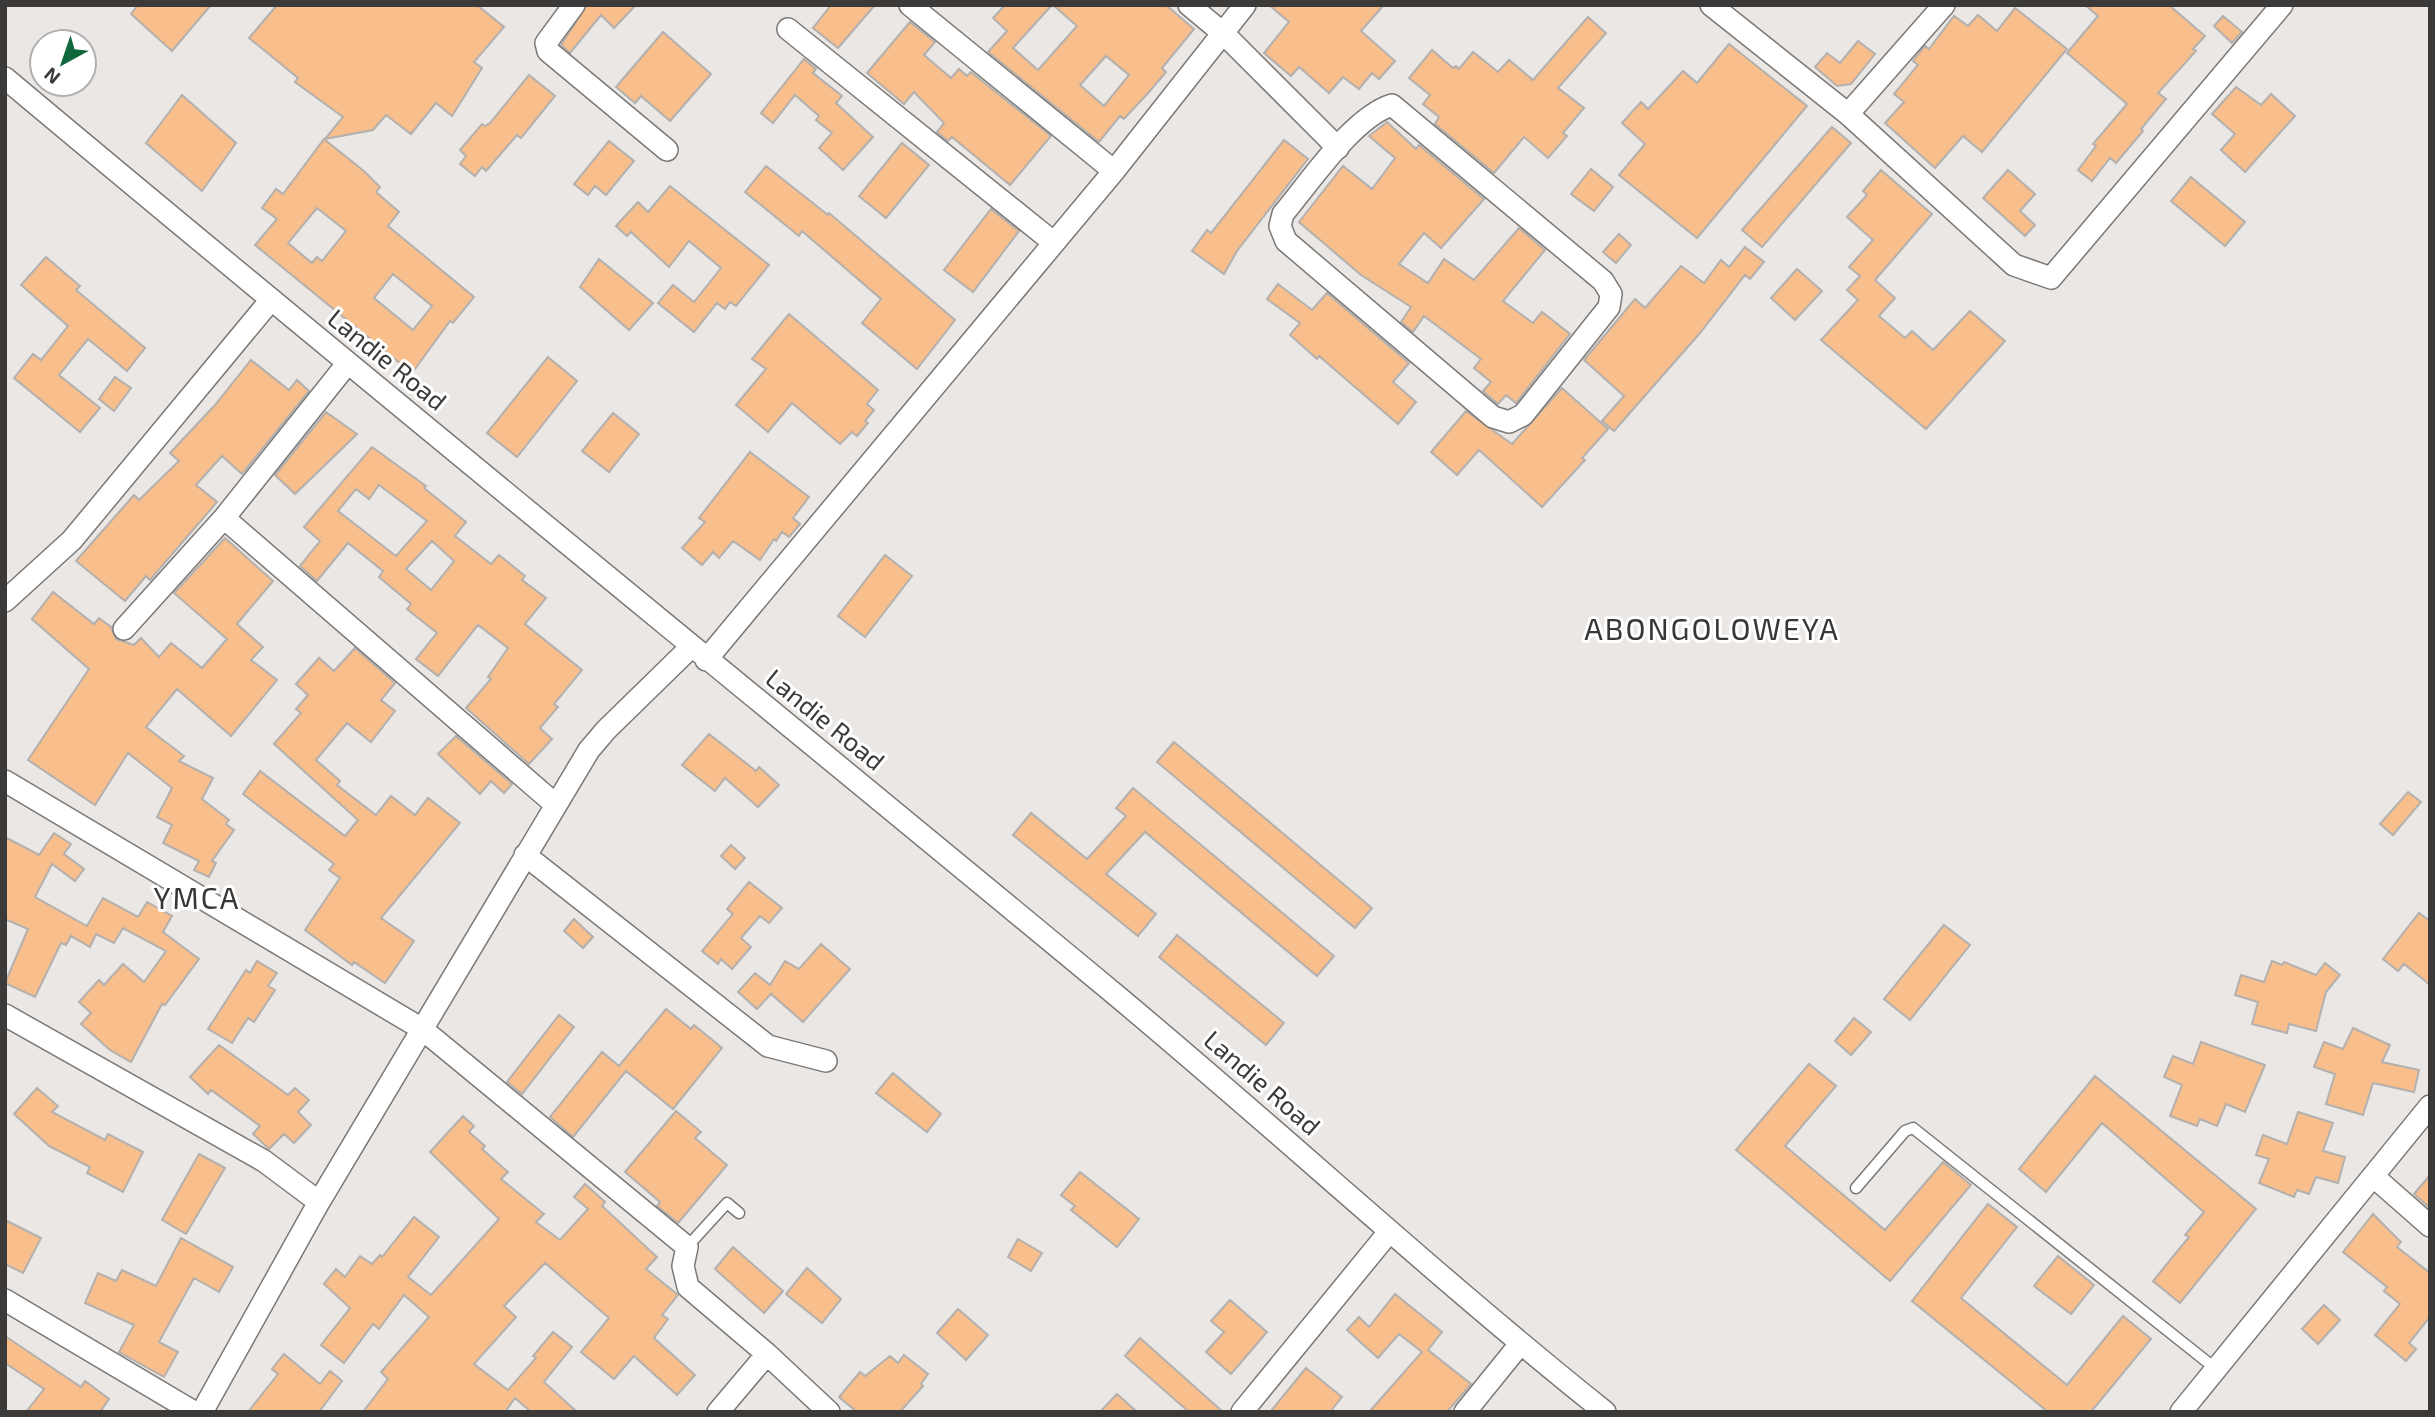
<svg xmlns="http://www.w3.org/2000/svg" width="2435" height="1417" font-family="'Exo 2',sans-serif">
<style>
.building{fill:#f8be8c;stroke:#b3b0ae;stroke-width:2;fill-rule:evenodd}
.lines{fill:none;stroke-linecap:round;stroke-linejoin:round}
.service-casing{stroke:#7b7876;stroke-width:13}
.minor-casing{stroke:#7b7876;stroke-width:24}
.service{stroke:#fff;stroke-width:10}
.minor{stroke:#fff;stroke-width:21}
.labels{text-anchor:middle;stroke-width:6;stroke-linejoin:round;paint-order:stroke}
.street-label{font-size:26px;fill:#3b3a39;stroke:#fff}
.quarter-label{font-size:30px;letter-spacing:2px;fill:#393735;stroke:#fff}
</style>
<rect width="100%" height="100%" fill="#eae7e5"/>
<path class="building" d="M138,5H211L172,51L131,14Z
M277,5H477L504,27L474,62L482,68L452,116L436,103L411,134L386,115L373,130L325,139L343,117L295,82L298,78L249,38Z
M587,5H636L614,28L601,15L570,53L561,45Z
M831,5H875L838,48L813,28Z
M1005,5H1052L1013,48L1038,70L1077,26L1053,5H1166L1194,29L1162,68L1166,72L1149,92L1124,119L1120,116L1099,142L988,52L1007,31L993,18ZM1106,56L1129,75L1104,106L1080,85Z
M1269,5H1384L1361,31L1395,61L1379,79L1372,73L1359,89L1343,77L1329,93L1299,67L1291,76L1264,53L1289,22Z
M2085,5H2169L2205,36L2193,49L2196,51L2158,93L2166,99L2141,129L2143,131L2116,163L2110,158L2092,181L2078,170L2096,146L2093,144L2127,104L2067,53L2098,16Z
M2015,8L2067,49L1982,152L1963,136L1935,168L1885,123L1904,102L1894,94L1918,65L1913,61L1925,46L1929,49L1954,16L1968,26L1978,15L1997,31Z
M2223,16L2242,32L2232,43L2214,26Z
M1588,17L1606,33L1558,88L1584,108L1563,133L1567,136L1548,158L1524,137L1494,173L1435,124L1439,117L1423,104L1430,95L1409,78L1432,50L1453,68L1456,66L1459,69L1473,52L1498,72L1509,60L1533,80Z
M910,22L935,42L924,55L951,78L959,69L967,76L971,72L1051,136L1010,185L952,137L948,141L937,132L944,123L914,92L904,104L867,73Z
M663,32L711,74L670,121L641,96L635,103L616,87Z
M1858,41L1875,54L1851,84L1837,86L1815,67L1827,53L1840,63Z
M1729,44L1807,106L1697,238L1619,175L1645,144L1622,123L1641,102L1648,109L1683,71L1697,83Z
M804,59L816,69L813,73L842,96L836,103L873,137L843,170L819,148L832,133L816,120L819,116L795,95L773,123L761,113Z
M529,75L555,96L521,138L517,135L486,171L482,167L475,176L460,164L466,156L460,150L482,124L485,126L491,122Z
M2236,87L2261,105L2271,94L2295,116L2245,172L2221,150L2235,134L2212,114Z
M182,95L236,143L202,191L146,143Z
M1387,122L1416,149L1419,145L1484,199L1441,248L1424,233L1399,264L1428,283L1444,259L1474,280L1519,228L1545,250L1503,301L1533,323L1542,312L1570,334L1516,403L1506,395L1498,404L1483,391L1491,382L1474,368L1481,359L1424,316L1413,332L1401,322L1411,307L1361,275L1299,222L1343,166L1372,189L1395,158L1369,136Z
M1832,127L1851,143L1762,247L1742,230Z
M324,139L365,172L380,187L376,192L399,212L388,226L474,297L453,323L450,321L412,373L255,245L277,219L262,208L276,189L283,194ZM317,208L346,231L322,261L317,257L312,263L288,243ZM393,274L432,306L413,330L374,298Z
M1284,140L1308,159L1237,251L1224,274L1192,251L1207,230L1211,233Z
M609,141L634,161L606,195L595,186L588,195L574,184Z
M902,143L929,165L886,218L859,196Z
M766,166L828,215L829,213L955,320L917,369L862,323L881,299L802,231L799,236L745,192Z
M1591,169L1613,187L1594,211L1571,194Z
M1881,170L1932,214L1875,280L1895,298L1879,316L1905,338L1912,331L1933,350L1970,311L2005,341L1926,429L1821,340L1858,300L1847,290L1860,276L1849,267L1873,240L1847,217L1867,195L1863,191Z
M2008,170L2035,194L2020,211L2035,225L2025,236L1983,198Z
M2191,177L2245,222L2225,246L2171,201Z
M670,186L769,265L736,306L730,302L725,309L717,303L694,332L658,303L673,285L694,302L721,268L689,241L669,267L631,232L627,236L616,226L638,202L648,212Z
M991,209L1019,231L973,292L944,270Z
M1619,234L1631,245L1616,263L1603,252Z
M1745,247L1764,262L1750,279L1745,275L1700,333L1614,431L1602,421L1624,396L1584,360L1635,299L1645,308L1681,266L1704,283L1721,260L1729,267Z
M46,257L80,286L76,290L145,348L127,371L88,339L59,375L100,408L80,432L14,378L33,354L41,360L68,326L21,285Z
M599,259L653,303L629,330L580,287Z
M1797,269L1822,291L1795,320L1771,298Z
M1278,284L1312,310L1327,293L1409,363L1393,382L1416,402L1398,424L1319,356L1317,359L1290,335L1300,323L1267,299Z
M789,314L878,390L867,404L874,410L865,421L868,423L857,436L852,432L840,444L792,403L768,432L736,405L766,369L752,359Z
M548,357L577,381L517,457L487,433Z
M251,360L289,390L297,380L309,391L242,474L222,456L196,485L217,502L150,580L146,576L125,601L76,561L134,495L139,500L179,461L170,453L215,405Z
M115,377L131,388L114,411L99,399Z
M1562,388L1608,429L1582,458L1585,460L1542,507L1479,450L1457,475L1431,452L1466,411L1512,444Z
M326,412L357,434L295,494L275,475Z
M613,413L639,434L609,472L582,451Z
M372,447L426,486L424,488L466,522L455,536L491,564L499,555L525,576L522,580L546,598L525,624L582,670L554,704L558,707L540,728L552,739L529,764L466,708L491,679L488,677L508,648L478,625L438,676L416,659L437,633L407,609L411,604L379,577L383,571L348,543L317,581L300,566L320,541L304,527ZM379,485L427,521L396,556L338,511L356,489L369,499ZM432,541L454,561L431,590L406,569Z
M750,452L809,497L793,518L800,524L789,537L782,532L776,541L774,539L760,560L733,541L719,558L713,552L702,565L682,548L705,522L699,518Z
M225,538L273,581L237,624L263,647L251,660L277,680L231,736L177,689L146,727L184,756L179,761L213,778L202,799L229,820L226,824L234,830L212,861L216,863L209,877L194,870L199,861L163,843L172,825L157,817L172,788L128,753L95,805L28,760L89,669L32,619L53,592L94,624L99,618L111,627L116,639L134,645L141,638L159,657L171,643L202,668L227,639L174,593Z
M885,555L912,576L865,637L838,616Z
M355,648L395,683L381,700L395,711L371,742L347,723L316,760L340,781L337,785L376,815L391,796L415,815L428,798L460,823L381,918L414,941L385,983L354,962L352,965L305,930L340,878L329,870L334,864L243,794L260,771L345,836L358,820L274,744L301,713L296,709L308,695L296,684L319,658L334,671Z
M709,734L756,771L759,767L779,785L758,807L725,778L715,791L682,765Z
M456,736L512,784L504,793L491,781L480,794L438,754Z
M1174,742L1372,908L1355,928L1157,762Z
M1133,788L1334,956L1317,976L1145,832L1106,874L1156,914L1138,936L1013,835L1031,813L1087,859L1126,816L1116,808Z
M2408,792L2421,802L2393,835L2380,824Z
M54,833L71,844L64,854L84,869L75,881L52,864L35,897L87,926L103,898L138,917L147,902L172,916L163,932L199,959L165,1005L162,1004L131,1062L110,1050L81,1024L91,1013L79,1002L99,980L104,985L123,964L144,982L166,951L123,928L114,943L96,934L90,947L71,936L66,945L61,943L35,997L5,983L28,929L5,919V837L39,855Z
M731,845L745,858L735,869L721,856Z
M749,882L782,908L769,923L760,916L741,938L751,947L732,969L721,959L718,964L702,951L733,914L727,909Z
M2419,913L2430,921V985L2404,964L2398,971L2383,959Z
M574,919L593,937L583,948L564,931Z
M1944,925L1970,945L1910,1020L1884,999Z
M1177,935L1284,1023L1266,1045L1159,957Z
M821,944L850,969L803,1022L771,994L757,1009L738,992L755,973L770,985L785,961L799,969Z
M257,961L277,973L268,986L275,990L254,1022L248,1018L232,1043L208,1029L246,970L250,973Z
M2272,961L2282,965L2284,962L2316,975L2325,963L2340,975L2326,992L2316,1031L2289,1024L2287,1033L2252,1024L2258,1002L2235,995L2241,975L2264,982Z
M666,1009L691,1029L694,1025L722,1048L673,1109L626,1071L573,1137L550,1117L602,1052L619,1066Z
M559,1015L574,1027L522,1094L507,1082Z
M1854,1018L1871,1032L1851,1055L1835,1041Z
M2353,1028L2390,1045L2382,1062L2419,1070L2414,1092L2373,1083L2363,1115L2326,1104L2335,1074L2314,1067L2324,1042L2343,1049Z
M2201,1042L2265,1065L2245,1112L2226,1104L2217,1126L2200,1119L2197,1126L2170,1116L2182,1085L2164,1077L2173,1056L2193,1064Z
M219,1045L288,1095L295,1088L309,1100L298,1112L311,1125L294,1143L284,1134L269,1149L253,1134L260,1126L211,1090L208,1094L190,1077Z
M1809,1064L1836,1086L1785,1146L1885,1230L1943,1162L1971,1185L1890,1281L1736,1150Z
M893,1073L941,1114L927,1132L876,1093Z
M2095,1076L2256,1209L2180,1303L2153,1281L2189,1237L2185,1235L2204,1212L2102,1123L2046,1192L2019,1169Z
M37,1088L58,1106L52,1112L105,1140L108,1134L143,1152L123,1192L87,1173L90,1167L49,1146L14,1114Z
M676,1111L701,1132L695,1138L727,1165L678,1223L657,1206L660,1202L625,1172Z
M2298,1112L2333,1123L2323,1151L2345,1157L2338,1183L2316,1177L2309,1194L2297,1190L2294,1197L2259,1183L2269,1159L2256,1155L2263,1135L2287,1144Z
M463,1116L474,1126L469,1132L485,1146L482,1149L508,1172L501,1179L544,1214L536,1222L560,1240L588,1209L574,1197L585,1184L605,1202L602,1206L657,1257L646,1269L678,1295L662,1315L668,1319L654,1338L695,1375L677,1395L634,1356L614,1379L581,1352L609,1318L545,1263L504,1306L516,1317L474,1364L508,1390L536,1358L533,1356L553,1332L572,1347L544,1382L577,1412H531L515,1398L505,1412H363L388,1379L381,1372L429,1317L404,1295L379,1329L373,1324L344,1363L321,1345L350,1308L324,1284L336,1269L345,1277L360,1256L372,1264L380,1255L382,1257L414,1217L439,1237L408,1277L431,1295L499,1219L430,1152Z
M199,1154L225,1168L186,1234L162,1220Z
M1080,1172L1139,1219L1117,1247L1071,1210L1075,1206L1061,1195Z
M2430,1175V1208L2414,1194Z
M1988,1204L2017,1227L1961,1298L2067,1385L2123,1316L2151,1339L2091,1412H2048L1912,1301Z
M2373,1214L2401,1242L2397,1247L2430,1273V1317L2409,1343L2416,1349L2406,1361L2375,1335L2400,1304L2384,1291L2387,1287L2343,1252Z
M5,1220L41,1238L23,1273L5,1264Z
M181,1238L233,1267L219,1292L194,1278L159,1342L178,1352L164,1377L119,1352L134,1325L85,1303L98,1273L116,1281L122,1270L156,1286Z
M1018,1239L1042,1253L1031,1271L1008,1257Z
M733,1247L783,1291L764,1313L715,1269Z
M2058,1256L2094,1285L2071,1314L2034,1286Z
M807,1268L841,1299L822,1323L786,1294Z
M1395,1294L1442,1332L1428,1350L1471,1384L1447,1412H1369L1422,1352L1399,1334L1378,1358L1347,1330L1359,1317L1369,1327Z
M1230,1300L1267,1332L1231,1374L1206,1352L1224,1332L1211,1321Z
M2324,1305L2340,1320L2318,1344L2302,1329Z
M958,1309L988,1335L966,1360L937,1333Z
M5,1336L81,1387L85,1381L109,1399L100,1412H26L44,1389L5,1363Z
M1140,1338L1223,1412H1189L1125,1356Z
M284,1354L320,1384L330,1371L342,1381L319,1412H248L278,1374L272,1369Z
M904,1355L928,1374L921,1384L923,1386L900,1412H857L839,1397L860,1372L865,1376L890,1356L898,1363Z
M1306,1368L1342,1397L1330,1412H1270Z
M1117,1394L1137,1412H1100Z"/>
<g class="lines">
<g class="service-casing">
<path id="service" d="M1856,1188L1905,1131L1913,1128L2216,1369
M687,1247L727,1203L739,1213"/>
</g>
<g class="minor-casing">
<path id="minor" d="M574,5L546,43L548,51L667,150
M910,5L1114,171
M1189,5L1224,34L1338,148
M1711,5L1848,114L2014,265L2051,278L2282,5
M788,29L1053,242
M5,78C371,385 743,686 1111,991C1277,1129 1436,1277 1605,1412
M1392,105L1603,281L1611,294L1609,307L1523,415L1509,422L1493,417L1286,241L1280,226L1283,214C1310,182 1353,117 1392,105Z
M1848,114L1944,5
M347,364L224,518L556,805
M5,601L72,540L270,301
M124,629L224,518
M706,660L1114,171L1245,5
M5,781L422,1029L687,1247L683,1266L688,1287L767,1354L718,1412
M525,855L768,1046L826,1061
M5,1015L264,1161L319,1202
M2373,1176L2430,1226
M5,1300L194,1412
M767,1354L829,1412
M202,1412L319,1202L589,750L606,730L690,648
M1242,1412L1389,1232
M1465,1412L1520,1344
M2181,1412L2430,1106"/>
</g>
<use href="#service" class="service"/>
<use href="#minor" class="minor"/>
</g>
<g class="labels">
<g class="street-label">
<text transform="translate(387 360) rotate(39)" y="9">Landie Road</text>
<text transform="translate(825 720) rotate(39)" y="9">Landie Road</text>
<text transform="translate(1262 1083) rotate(41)" y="9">Landie Road</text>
</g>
<g class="quarter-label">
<text x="1712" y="640">ABONGOLOWEYA</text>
<text x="197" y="909">YMCA</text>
</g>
</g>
<rect width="2435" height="1417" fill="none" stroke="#3b3a39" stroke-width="14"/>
<g transform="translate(63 63) rotate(220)"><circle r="33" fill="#ffffff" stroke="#b1b0b0" stroke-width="2"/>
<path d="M0-5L12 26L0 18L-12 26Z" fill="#0e683b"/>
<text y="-10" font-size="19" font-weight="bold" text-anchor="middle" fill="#3b3a39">N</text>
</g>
</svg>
